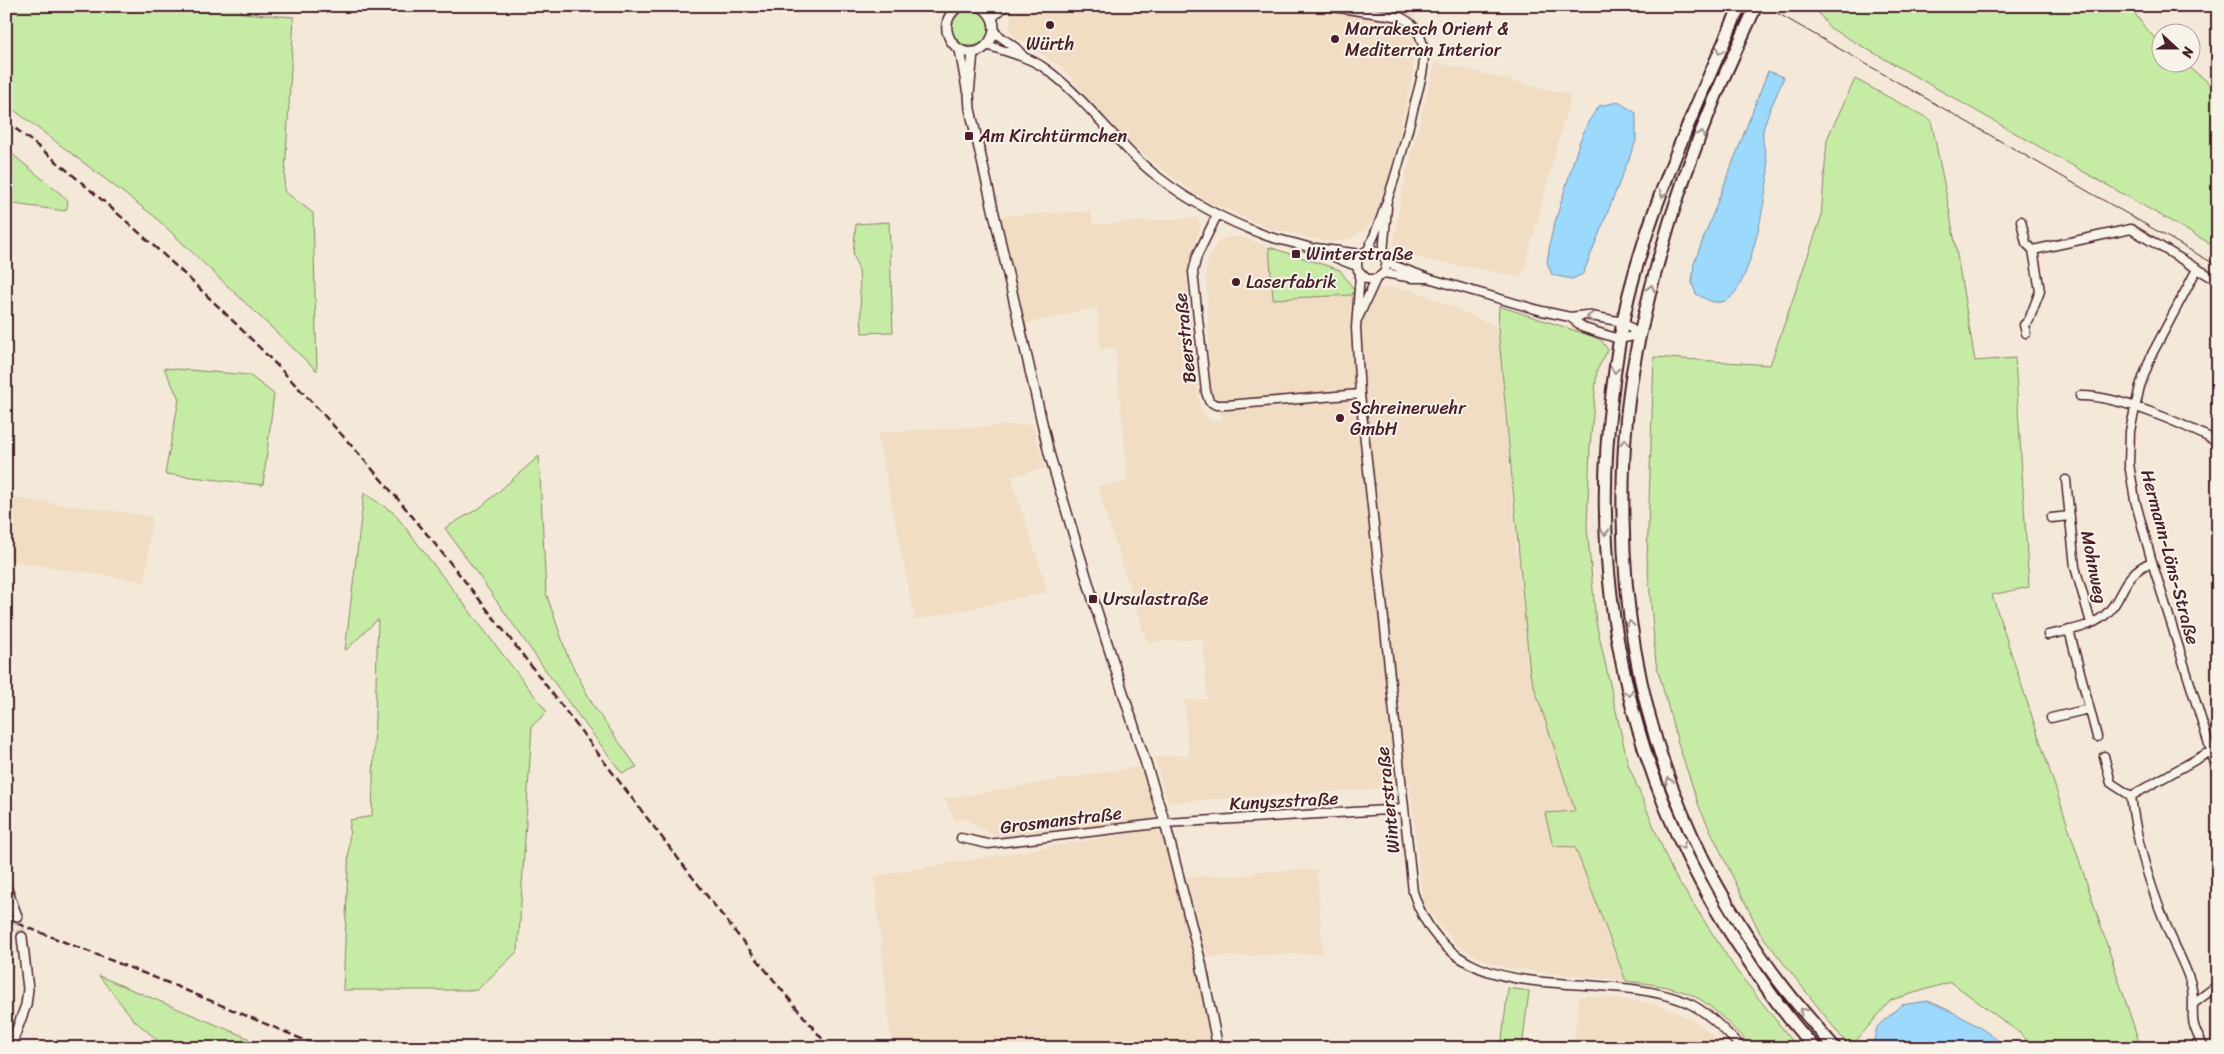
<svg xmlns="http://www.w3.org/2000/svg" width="2224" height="1054" font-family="Sriracha,sans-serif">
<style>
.built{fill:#f0ddc4}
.green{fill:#c6eba5;stroke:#888568}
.water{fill:#9bd9fd;stroke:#7b8fa9}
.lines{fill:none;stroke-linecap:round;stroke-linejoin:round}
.tertiary-tunnel{stroke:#d2c1b5;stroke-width:9;stroke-dasharray:9 4.5;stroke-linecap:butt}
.minor-casing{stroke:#4a1f2b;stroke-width:11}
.tertiary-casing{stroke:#4a1f2b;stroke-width:12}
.primary-casing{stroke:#4a1f2b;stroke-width:15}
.minor{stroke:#f7f3e8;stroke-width:8}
.tertiary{stroke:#f7f3e8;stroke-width:9}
.primary{stroke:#f7f3e8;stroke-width:11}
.tram{stroke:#4a1f2b;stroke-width:1}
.rail{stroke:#4a1f2b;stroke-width:2.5;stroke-dasharray:8 4;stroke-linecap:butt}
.oneway{stroke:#a0898a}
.poi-dot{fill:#4a1f2b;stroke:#f7f3e8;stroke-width:2}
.labels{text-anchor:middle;stroke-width:4;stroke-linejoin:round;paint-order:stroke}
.poi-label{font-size:18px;fill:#4a1f2b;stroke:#f7f3e8;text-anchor:start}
.street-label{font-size:18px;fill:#4a1f2b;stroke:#f7f3e8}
</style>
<rect width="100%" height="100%" fill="#f4e9d8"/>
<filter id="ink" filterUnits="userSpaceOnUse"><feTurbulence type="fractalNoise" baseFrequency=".02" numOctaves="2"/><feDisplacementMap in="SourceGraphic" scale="10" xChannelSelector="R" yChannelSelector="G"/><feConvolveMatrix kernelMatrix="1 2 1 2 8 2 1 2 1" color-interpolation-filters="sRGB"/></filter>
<g filter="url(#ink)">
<path class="built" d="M1017,6H1415L1413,73L1388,183L1378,212L1367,228L1350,239L1329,242L1268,228L1202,199L1142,154L1118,132L1061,67L1013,35L1010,30L1011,13Z
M1435,62L1571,95L1522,277L1406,256L1393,245L1403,185Z
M1091,211L1092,225L1197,217L1201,224L1190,259L1187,276L1188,292L1200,412L1211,420H1223L1210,388L1206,270L1208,259L1218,241L1229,237H1241L1269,247L1273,299L1351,295L1354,290L1394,288L1414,290L1498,327L1516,545L1530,674L1575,811L1546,813L1553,846L1575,847L1625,981L1506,968L1485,961L1458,946L1431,915L1424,902L1421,885L1410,787L1168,802L1154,757L1189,755L1184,700L1207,699L1203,639L1147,642L1097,486L1128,482L1115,348L1100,349L1097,307L1025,324L1000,216Z
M1032,424L1045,468L1011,477L1048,592L915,620L877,432Z
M6,497L152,516L145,582L6,560Z
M1142,766L1157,806L1154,817L1150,820L996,837L965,819L955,820L944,799Z
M1154,829L1163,835L1201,986L1211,1048H892L874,876Z
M1317,870L1323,953L1206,957L1186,877L1254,875L1255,871Z
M1585,996L1647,1002L1675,1011L1698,1023L1727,1048H1573L1579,997Z"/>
<path class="green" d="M6,6H241V13L294,17L284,191L313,213L317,371L154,216L6,104Z
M1813,6H2130L2143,25L2161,45L2162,62L2184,63L2218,90V248L1830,28Z
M952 27a19 19 0 1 1 38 0a19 19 0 1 1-38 0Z
M1855,79L1931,120L1949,208L1975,361L2015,358L2029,587L1992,595L2141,1048H2034L2021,1034L1951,982L1891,1000L1850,1048L1760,933L1700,809L1678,743L1656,663L1647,559L1654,357L1770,365L1821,218L1827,139Z
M6,149L67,199L68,205L65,211L6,203Z
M889,222L893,332L862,333L859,271L853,254L856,224Z
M1269,247L1340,270L1354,290L1352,295L1273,299Z
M1499,306L1589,335L1601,340L1608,350L1597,370L1590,447L1587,527L1596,622L1628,764L1672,871L1736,970L1798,1048H1753C1737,1032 1722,1015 1704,1002C1682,987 1651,984 1626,981L1575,847L1553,846L1545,813L1575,811L1530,674L1498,327Z
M164,368L249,375L274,394L263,485L165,474L179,399Z
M539,456L546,593L568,657L594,707L637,767L622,773L566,699L445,528L481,507Z
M364,493L394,513L547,712L532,726L518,951L477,990H343L350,820L372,816L378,619L345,651Z
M99,976L248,1038L255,1048H166L134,1020Z
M1508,988L1529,991L1522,1048H1501Z"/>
<path class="water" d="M1768,71L1784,77C1778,93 1766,115 1763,131C1761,144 1769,160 1768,173C1766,198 1749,293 1725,301C1714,305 1706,299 1696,294L1692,283L1694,263Z
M1618,102L1636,113V141L1583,274L1572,279L1552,275L1547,262L1552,232L1579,143L1588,122L1599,106Z
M1928,1001C1957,1013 1983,1027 2007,1048H1872L1877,1027L1901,1005Z"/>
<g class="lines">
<path class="tertiary-tunnel" d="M17,916L22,937"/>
<g class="minor-casing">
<path id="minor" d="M1326,6L1400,17C1411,22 1419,30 1422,42C1428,64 1418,89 1413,110C1401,158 1388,205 1368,250
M992,18L1005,6
M994,32L1016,48L1024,57
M987,45C1006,52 1027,56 1043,67C1085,96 1116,145 1158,177C1190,202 1229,222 1267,236C1282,241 1297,243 1311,248C1327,253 1341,261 1357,266
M1217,215L1197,256L1193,272L1206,392L1209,401L1216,405H1227L1360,394
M2021,221L2026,243L2033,250L2040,291L2029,320L2024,325L2026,333
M1316,248L1361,254
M2033,250L2131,229L2218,281
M1383,254L1387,207
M1387,263L1428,278L1542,311L1570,317L1586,315L1623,322L1639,335
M2197,269L2152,354L2140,386L2130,431L2129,464L2135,500L2152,562L2218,773
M1384,273L1387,263L1380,251L1368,250C1359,254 1355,261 1358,270L1367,279H1376L1384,273L1413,278H1427
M1360,274L1356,328L1360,394L1413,892C1453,1019 1592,964 1686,1002C1709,1012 1725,1031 1742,1048
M1570,317L1584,328L1619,339L1639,335
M1358,318L1376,279
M2080,396C2118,395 2183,424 2218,442
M2066,480L2075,567L2091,623
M2051,518L2070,516
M2069,630L2097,737
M2048,635C2065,631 2089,628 2104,616C2125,599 2120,574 2152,562
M2051,718L2089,709
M2104,756L2111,783L2131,796
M961,838L988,844L1165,823L1404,809
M2194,1003L2218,985
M2204,1048C2200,1039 2193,1029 2193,1019C2192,1006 2195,994 2190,981C2184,962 2173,944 2166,925C2149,883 2136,841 2131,796L2211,751"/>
</g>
<g class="tertiary-casing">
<path id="tertiary" d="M960,6C928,25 961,69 986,46C991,41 994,35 994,28C994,18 988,11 980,6
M960,50L967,89
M973,52L969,94L970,109L1049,453L1093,599L1165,823L1201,963L1218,1048
M6,887L17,916
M10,1048L26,1005L28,989L22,937"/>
</g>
<g class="primary-casing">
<path id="primary" d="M1740,6C1699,99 1654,196 1629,294C1621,327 1616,360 1612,394C1587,590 1633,790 1744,954C1765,986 1788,1020 1815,1048
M1756,6C1743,35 1729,64 1717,93C1684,171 1658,252 1640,334C1626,394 1622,456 1623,518C1625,678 1669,824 1761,956C1783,989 1809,1018 1835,1048"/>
</g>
<use href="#minor" class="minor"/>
<use href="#tertiary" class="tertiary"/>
<use href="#primary" class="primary"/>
<path class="tram" d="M1765,6L2218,266"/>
<path class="rail" d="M6,121C149,233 280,360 397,498C547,677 679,870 830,1048
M6,919L166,982L323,1048"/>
</g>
<defs><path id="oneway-chevron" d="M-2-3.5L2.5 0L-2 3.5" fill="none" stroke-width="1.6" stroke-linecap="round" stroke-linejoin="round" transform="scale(1.25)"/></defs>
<g class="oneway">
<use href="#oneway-chevron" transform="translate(1720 51) rotate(113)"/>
<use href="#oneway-chevron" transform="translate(1701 134) rotate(-69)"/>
<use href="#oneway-chevron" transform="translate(1663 194) rotate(111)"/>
<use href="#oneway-chevron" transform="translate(1651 288) rotate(-76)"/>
<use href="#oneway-chevron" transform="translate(1590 317) rotate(-174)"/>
<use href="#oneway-chevron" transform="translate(1615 370) rotate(97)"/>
<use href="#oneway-chevron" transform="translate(1625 442) rotate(-87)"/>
<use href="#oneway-chevron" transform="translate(1605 532) rotate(88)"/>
<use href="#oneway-chevron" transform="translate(1630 624) rotate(-98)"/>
<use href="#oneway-chevron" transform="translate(1629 693) rotate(76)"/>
<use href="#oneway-chevron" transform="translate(1669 781) rotate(-111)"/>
<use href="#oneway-chevron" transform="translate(1682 846) rotate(65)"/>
<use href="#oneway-chevron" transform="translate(1803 1011) rotate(-132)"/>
</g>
</g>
<g class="poi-dot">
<circle cx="1050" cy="25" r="5"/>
<circle cx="1335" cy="39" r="5"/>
<rect x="964" y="131" width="10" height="10" rx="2.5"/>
<rect x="1291" y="249" width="10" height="10" rx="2.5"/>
<circle cx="1236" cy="282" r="5"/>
<circle cx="1340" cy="418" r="5"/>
<rect x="1088" y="594" width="10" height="10" rx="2.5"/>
</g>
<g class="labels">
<g class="poi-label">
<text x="1345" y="35">Marrakesch Orient &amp;<tspan x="1345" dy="21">Mediterran Interior</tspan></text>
<text x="1050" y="50" text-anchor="middle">Würth</text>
<text x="979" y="142">Am Kirchtürmchen</text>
<text x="1306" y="260">Winterstraße</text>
<text x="1246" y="288">Laserfabrik</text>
<text x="1350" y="414">Schreinerwehr<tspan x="1350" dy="21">GmbH</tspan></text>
<text x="1103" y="605">Ursulastraße</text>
</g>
<g class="street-label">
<text transform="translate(1185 338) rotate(-96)" y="6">Beerstraße</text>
<text transform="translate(2170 557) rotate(75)" y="6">Hermann-Löns-Straße</text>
<text transform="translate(2094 567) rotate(79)" y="6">Mohnweg</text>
<text transform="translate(1388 800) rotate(-96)" y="6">Winterstraße</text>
<text transform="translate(1284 801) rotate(-3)" y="6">Kunyszstraße</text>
<text transform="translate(1061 820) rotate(-7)" y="6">Grosmanstraße</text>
</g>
</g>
<rect width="2224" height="1054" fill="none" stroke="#f7f3e8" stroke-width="25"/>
<rect x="12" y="12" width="2199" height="1029" fill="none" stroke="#4a1f2b" stroke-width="2" filter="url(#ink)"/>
<g transform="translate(2176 48) rotate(111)"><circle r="24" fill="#f7f3e8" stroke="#b29e9c"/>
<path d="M0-4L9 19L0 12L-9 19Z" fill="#4a1f2b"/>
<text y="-8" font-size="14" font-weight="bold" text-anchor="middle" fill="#4a1f2b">N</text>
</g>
</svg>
